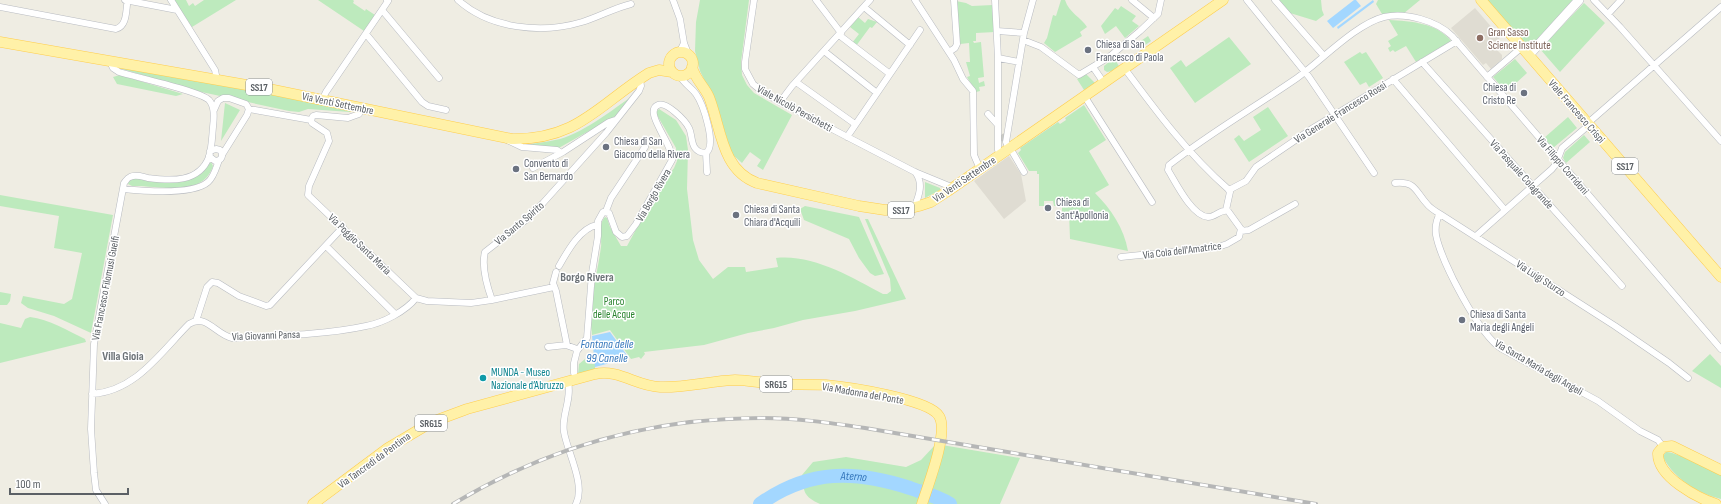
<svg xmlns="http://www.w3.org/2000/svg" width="1721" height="504" font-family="'Sofia Sans Condensed',sans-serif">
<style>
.education{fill:#dfdcd2}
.green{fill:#bdeabd}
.water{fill:#a3d7ff}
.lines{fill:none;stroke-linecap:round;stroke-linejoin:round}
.river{stroke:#a3d7ff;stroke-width:14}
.street-tunnel{stroke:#cacac4;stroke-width:6;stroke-dasharray:6 3;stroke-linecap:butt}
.street-casing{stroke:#b8bbc1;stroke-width:7}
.secondary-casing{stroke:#b9bdc3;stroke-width:10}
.primary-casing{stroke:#ffcd4c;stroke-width:11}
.street{stroke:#fff;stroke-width:6}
.secondary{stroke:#fff;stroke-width:9}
.primary{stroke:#fff1a8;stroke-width:10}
.rail-casing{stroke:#b5b6b6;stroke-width:4}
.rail{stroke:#fff;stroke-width:2.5;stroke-dasharray:8;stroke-linecap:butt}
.education-dot{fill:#8d6e63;stroke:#fff;stroke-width:1.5}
.worship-dot{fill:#6b7280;stroke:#fff;stroke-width:1.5}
.culture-dot{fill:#0f9aa8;stroke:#fff;stroke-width:1.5}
.labels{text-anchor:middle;stroke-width:3;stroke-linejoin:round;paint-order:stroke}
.shield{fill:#fff;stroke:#8c9093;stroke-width:1}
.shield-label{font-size:10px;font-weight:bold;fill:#5b6065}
.education-label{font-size:11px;fill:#785e54;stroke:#fff;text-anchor:start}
.worship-label{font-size:11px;fill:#5b616d;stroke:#fff;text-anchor:start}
.street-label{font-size:11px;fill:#5b6065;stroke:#fff}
.park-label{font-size:11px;fill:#2b8430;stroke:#fff}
.culture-label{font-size:11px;fill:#0d838f;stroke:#fff;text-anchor:start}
.neighbourhood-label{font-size:12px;font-weight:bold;fill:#6c7277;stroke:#fff}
.water-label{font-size:12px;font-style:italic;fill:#3577bc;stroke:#fff}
</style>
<rect width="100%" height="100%" fill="#efede3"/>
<path class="education" d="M1475,8L1500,37L1497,43L1501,48L1498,51L1502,55V59L1491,69L1486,63L1483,65L1451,28Z
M1009,156L1021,174L1026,201L1004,219L974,181Z"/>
<path class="green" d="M174,0H186L189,6L193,3L195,6L204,0H236L192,27Z
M318,0H353L354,1L353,3L365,11L366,9L375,15L364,31Z
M700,0H749L741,62L742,75L747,85L754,93L792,115L763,170L757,166L761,160L750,152L742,163L733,155L730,149L717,106L700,71L695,51L696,22Z
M1061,0H1065C1069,13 1081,17 1087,27L1080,32L1082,36L1055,52L1044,43L1047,38L1053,15L1056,16Z
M1278,0H1321L1322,10L1324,15L1316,21L1290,13Z
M1378,0H1420L1403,14H1382L1376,4Z
M1487,0H1573L1536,41L1523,42Z
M956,1L966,3L972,6L993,5L995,32L976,33V41H973L974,43L981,42L984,77L978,78L979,83L984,81L985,86L979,87L980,91L976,92L967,77L970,76L966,62H970L969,43L960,44Z
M1584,3L1605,23L1560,72L1540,49Z
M1121,6L1136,16L1132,21L1139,26L1125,38L1116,26L1105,34L1101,26L1115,8L1118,10Z
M858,17L865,23L868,19L877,22L872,28L870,27L856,46L852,43L859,34L850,27Z
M1389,20C1411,21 1437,23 1451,41L1416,62L1406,46L1395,52L1393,50L1390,52L1388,48L1391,46L1388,41L1398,35Z
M1148,36L1151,41L1138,50L1135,45Z
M1229,37L1251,64L1195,103L1170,68L1181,60L1186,67Z
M1360,52L1362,54L1366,52L1383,78L1369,87L1366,82L1360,85L1344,62Z
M1114,58L1119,66L1112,71L1107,72L1104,70V66Z
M1515,59L1527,73L1506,92L1493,77Z
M115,67L245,89L351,111L350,112L308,109L299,112L289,111L197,91Z
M1086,74L1095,83L1084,90L1077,79Z
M120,75L183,94L176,96L117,84L113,77Z
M639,91L619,114L557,149L520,145C533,144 547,142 560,139C585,132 618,106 639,91Z
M225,103L240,110L221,141Z
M1084,105L1106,140L1089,151L1109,185L1095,193C1111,209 1124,228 1128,251L1070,239L1069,212H1062V206H1054L1053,201H1044V206H1039V174H1037V171H1029L1018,153L1021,150L1020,148L1058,122L1060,124L1066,120L1065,118Z
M1268,107L1288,136L1249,162L1234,139L1239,135L1244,141L1261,130L1253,117Z
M659,109L676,120L686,136L688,150L687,189L693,240L699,260L713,279L728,267H745L746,272L778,267L776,258C813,254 851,277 883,294H887L891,291L890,279L865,219H868L906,299L855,311L803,320L774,328L748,333L704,345L644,352L645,354L641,359L639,357L631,359L610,330L592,335C588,306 597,276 601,247C602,238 598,224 605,217L607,218L610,227L621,246H627L657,191L674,168L677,161L676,148L657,115V111Z
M1568,117L1577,128L1553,148L1544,138Z
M1584,135L1590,142L1566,163L1563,158L1565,152Z
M211,162L213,166C202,199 159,185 132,186L128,184L130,178L195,177L202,173Z
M925,182L940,188V190L925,198Z
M0,195L113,215L91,333L54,316L28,308L21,303L23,296L64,304L72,299L82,253L54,248L59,216L0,206Z
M805,206L859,217L884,274L875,276L870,273L859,258L849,239L804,220L800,209Z
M0,292L11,294L10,301L7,305H0Z
M30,317C49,319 68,331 85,339L86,342L0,363V323L21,328L25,319Z
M1710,354L1721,366V388L1692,371Z
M585,359L590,364H595V370L578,374L579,364Z
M936,444L1020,458L1000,504H820C803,496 804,492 802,475L813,462L846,457L906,467L921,460Z
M1666,452C1675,451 1709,470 1721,474V499C1698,493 1676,480 1664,459L1663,456Z"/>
<path class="water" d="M1354,0H1356L1361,6L1333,28L1327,21Z
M1373,0L1374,2L1338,29L1337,27Z
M610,332L629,358L595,367L592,336Z"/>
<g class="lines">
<path class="river" id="s1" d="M760,504C809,469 855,470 910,488C924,493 937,496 950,504"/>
<path class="street-tunnel" d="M1001,135L1008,145"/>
<g class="street-casing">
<path id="street" d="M125,0L177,10
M171,0L215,70L217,80
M458,0C490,29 542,34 582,22C599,17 614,8 631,4
M673,0L680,19L684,43L689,56
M754,0L745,62V69L753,84L764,93L780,102L915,172L954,188
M816,0L841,33
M915,0L954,60L963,79L973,91L974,155L980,169
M995,0L998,58V150L1000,155
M1132,0L1154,18
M1247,0L1309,77L1374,173
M1275,0L1324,56
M1594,0L1620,27L1721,141
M0,7L116,29C126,26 126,14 127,5
M864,7L910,45
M382,10L439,78
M1608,14L1621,0
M997,31L1024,33
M366,34L422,102L428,106L446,110
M839,35L890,74
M1023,40L1041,47L1079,75L1109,57L1140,31L1158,14L1161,0
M824,51L877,93
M949,52L955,48L957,44L954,0
M679,53L684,43
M998,58L1019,62
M1422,62L1622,286
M1093,67L1104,83
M1125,69C1156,111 1188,154 1228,189L1230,192L1226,210
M680,76C684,84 691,87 696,94C703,104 717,145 706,153
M1487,77L1522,47
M1393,79L1505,210
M796,82L855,124
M1085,97L1152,202
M322,100L326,92L388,1L387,0
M780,102L792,86L870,0
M249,109L311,120
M214,110L218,101L223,98H229L246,104L249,109L247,115L222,155
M988,114L998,125
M311,120L312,123L327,133L329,141L309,186L308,195L416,298L427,301L471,303L492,300L554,287
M311,120L313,116L316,115L348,118L359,114L361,108
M1588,123L1721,7
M847,137L920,30
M507,140L522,147L557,150L561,153
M1009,149L1006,142L1008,130L1024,33L1033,0
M706,153L707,172
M1013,153L1024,172
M209,156L215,161C222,161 224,155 220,150L216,149L210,151
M533,168L563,152L609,122L615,120
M1395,183C1416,181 1415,191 1427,204C1430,208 1435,211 1440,214L1615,326L1669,363L1688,378
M123,189C143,191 193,195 208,182C214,177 216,168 219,160
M1229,190L1246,181L1256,167L1313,128L1457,41
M914,208C919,196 924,183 915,172
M606,211L611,198L645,147
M1440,214C1436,220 1435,227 1436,235C1441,261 1479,335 1502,349L1598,401L1640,431L1658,440L1663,447
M1241,231L1249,230L1295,204
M1476,236L1552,169L1556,164L1562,148L1589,125
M326,246L395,314
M1121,257L1218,247L1227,244L1239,237L1241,229L1228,211C1220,209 1216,217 1208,217C1192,216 1176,183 1168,170L1169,165C1210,133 1255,107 1297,78C1322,60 1356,24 1384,17C1406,12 1437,21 1452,36L1721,349
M559,266C567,252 580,228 597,225
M556,272L553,283L556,291L567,345
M492,300C487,286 481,267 485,252L526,220L543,203L606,133L639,91L641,86L640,79
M196,321L207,287L212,282L218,283L239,296L266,306L270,305L343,227
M548,347L566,345L577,349
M574,373V363L577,351L587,338L592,273L598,236V221L603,212L609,213L616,232L622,237L627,236L636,224L672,160C675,147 642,111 658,105C666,101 685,120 689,128C692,134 691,143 695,148C698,152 702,153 706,153
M568,382C572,400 561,416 564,432C567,451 586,485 576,504
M92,394C136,391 160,353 189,324C206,313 215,334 232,338C273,336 325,335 366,326C383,323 406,311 416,298
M105,504L96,490L94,473L91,429L94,344L124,183C126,181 127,178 130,177C136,174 143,177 148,178C171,181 199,183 209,157C212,147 212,137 213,127C214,118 215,107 209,100C200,91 135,77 119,72L113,68L110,62"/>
</g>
<g class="secondary-casing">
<path id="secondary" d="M1529,55L1579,0"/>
</g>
<g class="primary-casing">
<path id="primary" d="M1481,0L1721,277
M0,42L264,88L512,139C578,140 599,104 649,73L659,70L672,72
M669 64a12 12 0 1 1 24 0a12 12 0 1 1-24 0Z
M692,67C695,79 704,86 709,97C721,127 721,170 757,183L859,206L885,210L907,209L919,206L931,202L948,191L1223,0
M313,504L388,448L432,422L467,409L595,374C619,369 636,386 660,387C685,388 710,381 735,380C748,380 761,383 775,384C792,385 809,384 826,385C847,387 929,399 939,416C949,432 928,485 922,504
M1716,504C1698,498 1657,477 1658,453L1663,447L1672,446L1721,470"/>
</g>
<use href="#street" class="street"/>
<use href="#secondary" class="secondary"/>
<use href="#primary" class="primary"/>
<g class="rail-casing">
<path id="rail" d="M453,504C548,447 652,418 762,418C797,418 831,423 865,428L1316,504"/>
</g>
<use href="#rail" class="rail"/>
</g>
<circle class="education-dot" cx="1480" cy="38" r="4"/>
<g class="worship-dot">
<circle cx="1088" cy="50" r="4"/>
<circle cx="1524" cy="93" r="4"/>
<circle cx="606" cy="147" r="4"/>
<circle cx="516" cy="169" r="4"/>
<circle cx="1048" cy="208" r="4"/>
<circle cx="736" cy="215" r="4"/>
<circle cx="1462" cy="320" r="4"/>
</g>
<circle class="culture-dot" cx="483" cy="378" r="4"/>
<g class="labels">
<g class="shield">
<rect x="246" y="79" width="26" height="16" rx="3"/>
<rect x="1612" y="158" width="26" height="16" rx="3"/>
<rect x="888" y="202" width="26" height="16" rx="3"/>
<rect x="760" y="376" width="32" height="16" rx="3"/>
<rect x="415" y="415" width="32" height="16" rx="3"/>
</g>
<g class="shield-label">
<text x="259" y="91">SS17</text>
<text x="1625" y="170">SS17</text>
<text x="901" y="214">SS17</text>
<text x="776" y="388">SR615</text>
<text x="431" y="427">SR615</text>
</g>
<g class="education-label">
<text x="1488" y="36">Gran Sasso<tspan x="1488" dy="13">Science Institute</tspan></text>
</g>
<g class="worship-label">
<text x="1096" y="48">Chiesa di San<tspan x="1096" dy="13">Francesco di Paola</tspan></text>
<text x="1516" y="91" text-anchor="end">Chiesa di<tspan x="1516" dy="13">Cristo Re</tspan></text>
<text x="614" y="145">Chiesa di San<tspan x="614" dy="13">Giacomo della Rivera</tspan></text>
<text x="524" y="167">Convento di<tspan x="524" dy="13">San Bernardo</tspan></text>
<text x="1056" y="206">Chiesa di<tspan x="1056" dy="13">Sant'Apollonia</tspan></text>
<text x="744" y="213">Chiesa di Santa<tspan x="744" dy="13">Chiara d'Acquili</tspan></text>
<text x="1470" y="318">Chiesa di Santa<tspan x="1470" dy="13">Maria degli Angeli</tspan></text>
</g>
<g class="street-label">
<text transform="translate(338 103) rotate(12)" y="4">Via Venti Settembre</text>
<text transform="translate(795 108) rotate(29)" y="4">Viale Nicolò Persichetti</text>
<text transform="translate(1577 111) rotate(49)" y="4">Viale Francesco Crispi</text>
<text transform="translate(1340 112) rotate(-32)" y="4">Via Generale Francesco Rossi</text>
<text transform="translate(1563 165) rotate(49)" y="4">Via Filippo Corridoni</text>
<text transform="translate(1522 174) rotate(48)" y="4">Via Pasquale Colagrande</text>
<text transform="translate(964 179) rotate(-34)" y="4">Via Venti Settembre</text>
<text transform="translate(653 195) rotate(-60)" y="4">Via Borgo Rivera</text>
<text transform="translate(519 223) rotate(-40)" y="4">Via Santo Spirito</text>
<text transform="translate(360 244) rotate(44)" y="4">Via Poggio Santa Maria</text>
<text transform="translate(1182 250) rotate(-7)" y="4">Via Cola dell'Amatrice</text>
<text transform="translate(1541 278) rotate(33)" y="4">Via Luigi Sturzo</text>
<text transform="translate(105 288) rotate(-79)" y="4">Via Francesco Filomusi Guelfi</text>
<text transform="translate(266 335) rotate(-2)" y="4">Via Giovanni Pansa</text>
<text transform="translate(1539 367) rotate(30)" y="4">Via Santa Maria degli Angeli</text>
<text transform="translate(863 393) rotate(10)" y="4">Via Madonna del Ponte</text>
<text transform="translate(374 460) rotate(-36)" y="4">Via Tancredi da Pentima</text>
</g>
<g class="park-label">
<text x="614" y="305">Parco<tspan x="614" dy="13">delle Acque</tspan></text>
</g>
<g class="culture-label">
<text x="491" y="376">MUNDA - Museo<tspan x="491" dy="13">Nazionale d’Abruzzo</tspan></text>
</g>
<g class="neighbourhood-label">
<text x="587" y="281">Borgo Rivera</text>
<text x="123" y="360">Villa Gioia</text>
</g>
<g class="water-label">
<text x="607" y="348">Fontana delle<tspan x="607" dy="14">99 Canelle</tspan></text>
<text dy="4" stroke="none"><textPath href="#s1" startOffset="100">Aterno</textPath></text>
</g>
</g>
<path d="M10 488v6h118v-6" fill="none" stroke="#5b6065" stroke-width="2"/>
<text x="16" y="488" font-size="12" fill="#5b6065" stroke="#ffffff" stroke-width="3" paint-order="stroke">100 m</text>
</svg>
